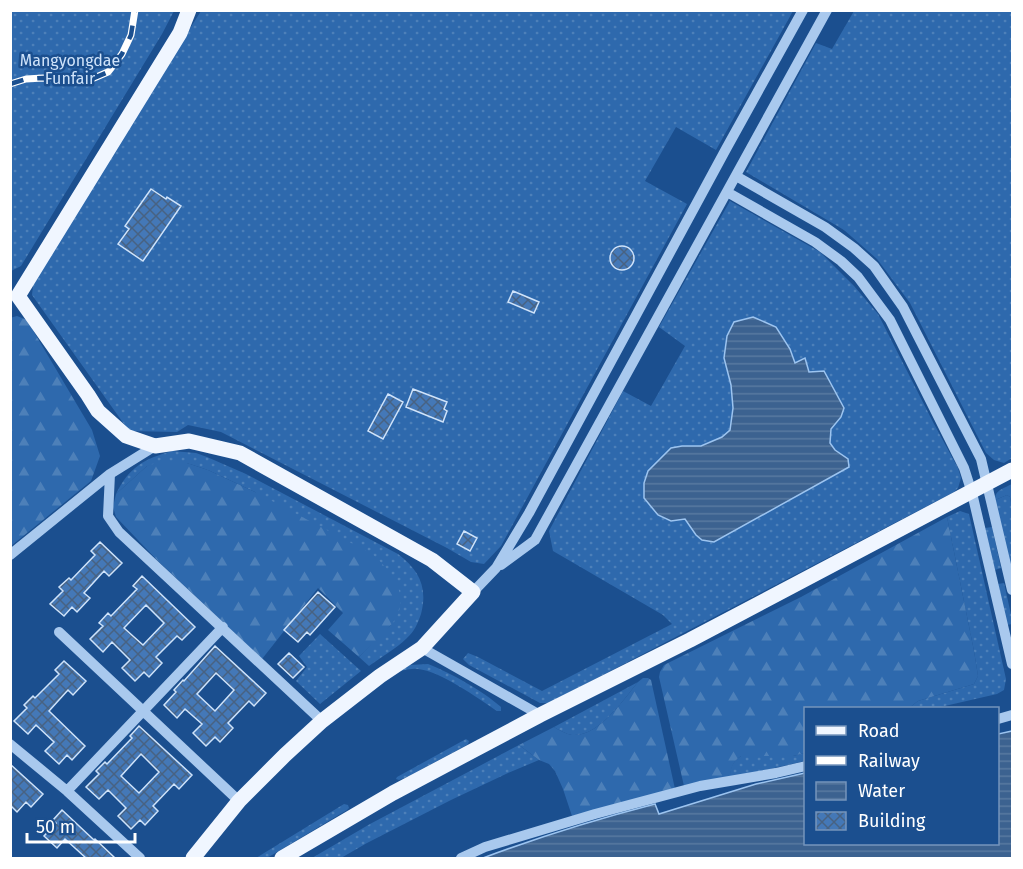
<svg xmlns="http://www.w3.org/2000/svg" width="1023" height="869" font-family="'Fira Sans',sans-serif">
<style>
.grass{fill:url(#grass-dots);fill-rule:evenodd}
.forest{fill:url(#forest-firs)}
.water{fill:url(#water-rules);stroke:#9cc4f0;stroke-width:1.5}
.building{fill:url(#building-cross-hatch);stroke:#cfe3fa;stroke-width:1.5;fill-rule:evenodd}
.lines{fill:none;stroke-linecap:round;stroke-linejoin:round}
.minor{stroke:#a9c9ee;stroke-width:10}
.major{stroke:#f0f6ff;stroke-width:15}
.rail-casing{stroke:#fff;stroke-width:7}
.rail{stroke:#1b4f8f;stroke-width:4.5;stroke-dasharray:14;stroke-linecap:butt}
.labels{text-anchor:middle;stroke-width:5;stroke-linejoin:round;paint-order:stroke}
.park-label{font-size:16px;fill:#cfe3fa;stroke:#1b4f8f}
</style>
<defs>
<pattern id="grass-dots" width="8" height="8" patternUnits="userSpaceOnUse" patternTransform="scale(1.5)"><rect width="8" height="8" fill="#2e69ad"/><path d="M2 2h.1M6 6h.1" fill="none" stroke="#4d80b9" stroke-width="1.8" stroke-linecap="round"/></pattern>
<pattern id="forest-firs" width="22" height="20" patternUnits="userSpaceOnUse" patternTransform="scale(1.5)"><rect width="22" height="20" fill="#2e69ad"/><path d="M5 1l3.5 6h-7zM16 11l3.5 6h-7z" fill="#4d80b9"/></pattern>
<pattern id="water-rules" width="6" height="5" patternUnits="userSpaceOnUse" patternTransform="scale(1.5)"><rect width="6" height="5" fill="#3c6290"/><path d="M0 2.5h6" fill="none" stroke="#597aa1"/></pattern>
<pattern id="building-cross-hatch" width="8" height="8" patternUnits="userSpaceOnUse" patternTransform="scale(1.5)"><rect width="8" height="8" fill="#4478b7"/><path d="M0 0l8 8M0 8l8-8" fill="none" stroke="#486282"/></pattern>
</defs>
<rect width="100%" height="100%" fill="#1b4f8f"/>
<path class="grass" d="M11,10L174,11L162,34L21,266L11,271Z
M201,11H793L716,150L676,127L645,181L687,204L501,546L484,564L471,562L447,548L221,432L188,425L177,432L129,431L32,295L34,277Z
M854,11H1012V458L1004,463L994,460L986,453L910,303L877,259L844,230L746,172L816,43L832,49Z
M730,201L820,252L854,286L878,314L934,424L958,468L961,478L958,488L954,492L549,703H540L469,665L463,659L468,653L478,657L542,691L672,624L663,615L553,551L549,531L623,391L651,406L685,346L659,327ZM790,349L795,363L809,372L841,417L831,429L830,444L835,450L848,459L696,535L685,519L644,498V483L648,471L682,446H701L722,437L730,430L733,408L731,385L724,358Z
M172,451L196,453L207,457L246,474L398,554C419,570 428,587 421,614C418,623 414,632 407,638C396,649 381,657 369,666L359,657L391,625L255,492L208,470L187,463L147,466L116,494C129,467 144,459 172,451Z
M1007,495L1010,497L1012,507V571L995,500Z
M960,511L969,514L1006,679L1004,690L997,694L936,708H909L918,701L974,684L978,676L974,651L947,517Z
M992,527L1001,568L995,570L985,528Z
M1004,583L1012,619V624L1007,625L998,584Z
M320,634L361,671L320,704L296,681L307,667L299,656Z
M428,664C451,673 483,691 501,707V711H497C478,698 440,671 418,669C413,668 406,670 400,671L410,665Z
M638,682C623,700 599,737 572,735C566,734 559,730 554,727Z
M466,739L469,741L468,744L465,746L407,777L399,780L396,779L397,777Z
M519,745L539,760L508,773L451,800L367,843L341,858H312L370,824Z
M805,753V761L730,778C730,768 732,762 741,756H793Z
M344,804L348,805L349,808L347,810L267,858H256Z"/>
<path class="forest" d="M17,316L27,320L44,349L92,430L100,456L91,481L11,546L10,318Z
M159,462L187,463L208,470L255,492L372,554C388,568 406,588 399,611C394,627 371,645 359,657L328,630L343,613L318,588L262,659L157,560L116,517L113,507L116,494L147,466Z
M1012,484V507L1010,497L1007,495L995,500C994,490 1005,488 1012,484Z
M947,517L974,651L978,676L974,684L918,701L909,708H806L805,753L793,756H741C732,762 731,768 730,778L684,786L659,677L660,672L664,665L801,597Z
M643,678H648L651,680L675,789L572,816L563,789L555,771L549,764L539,760L519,745L554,727C559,730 566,734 572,735C599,737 623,700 638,682Z"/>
<path class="water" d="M753,317L776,327L790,349L795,363L805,358L809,372L824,371L844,408L841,417L831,429L830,443L835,450L848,459L849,467L714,542L702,540L696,535L685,519L671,521L658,515L644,498V483L648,471L671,448L682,446H701L722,437L730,430L733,408L731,385L724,358L727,336L734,322Z
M1012,731V858H483C539,837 597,819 655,804L659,814L756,784L805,773L806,844H998V734Z"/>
<path class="building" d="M151,189L166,199L167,197L181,206L143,261L118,244L129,229L125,226Z
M610 258a12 12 0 1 1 24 0a12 12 0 1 1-24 0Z
M513,291L539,302L534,313L508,302Z
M413,389L447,402L444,409L447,411L443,422L406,407Z
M388,394L403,402L383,439L368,431Z
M464,531L477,538L470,551L457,544Z
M100,542L122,563L109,576L104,571L84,593L90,598L77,612L72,607L64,616L50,604L63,591L59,587L69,578L71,580L95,555L91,551Z
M142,576L195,627L182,640L177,636L156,657L162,663L149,677L144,672L135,681L122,668L130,660L112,642L103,652L90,639L103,626L99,623L108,613L111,616L137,589L133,586ZM146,605L164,623L143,645L124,628Z
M318,592L335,607L310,635L307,632L298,642L284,630Z
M215,646L266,693L254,706L249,701L228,723L233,728L220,742L215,737L206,746L193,733L202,724L185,709L177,718L164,705L176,692L174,690L183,680L184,681ZM216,673L234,690L215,711L197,694Z
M289,653L304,667L293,678L278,664Z
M64,661L86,681L73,695L68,690L49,711L85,746L72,760L67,755L59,764L45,751L54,742L36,725L28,734L14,721L27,708L24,705L33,696L35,698L59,674L55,670Z
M139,726L192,775L179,789L174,784L153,806L158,811L145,825L140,820L131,829L118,816L126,808L108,790L99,799L86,787L99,774L96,771L105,762L107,764L132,738L130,736ZM141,754L159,772L139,793L121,776Z
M10,764L43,794L31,807L26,802L17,812L10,805Z
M62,810L94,840L95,839L115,858H86L65,839L57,848L44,836L56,823L53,820Z"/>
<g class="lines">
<path class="minor" d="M736,176L825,227L854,248L874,266L903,307L981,459L1012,590
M727,192L815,242L841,261L858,277L890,320L964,468L972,493L1012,664
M155,446L110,474L108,516L119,532L322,721
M10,555L110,474
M501,565L535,540L827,10
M473,592L496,568L529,513L726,149L803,10
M59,632L239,801
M422,648L540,715
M998,719L1012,715
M10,744L67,791L140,858
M67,791L223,627
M461,858L485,847L595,814L700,786L776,773L806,766"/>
<path class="major" d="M189,10L180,33L18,296L88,395L98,411L126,436L155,446L189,441L240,453L432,560L473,592L422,648L380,676L322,721L285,755L239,801L193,858
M282,858L393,793L540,715L690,640L1012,470"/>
<g class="rail-casing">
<path id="rail" d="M10,84L26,79L43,78L87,81L108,72L122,54L131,35L135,10"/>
</g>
<use href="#rail" class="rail"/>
</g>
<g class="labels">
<g class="park-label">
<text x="70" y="66">Mangyongdae<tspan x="70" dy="18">Funfair</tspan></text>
</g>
</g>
<rect width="1023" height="869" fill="none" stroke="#ffffff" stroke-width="24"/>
<rect x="804" y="707" width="195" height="138" fill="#1b4f8f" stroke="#7695bc" stroke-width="1.5"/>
<rect x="816" y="726" width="30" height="9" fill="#f0f6ff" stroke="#7695bc" stroke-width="1.5"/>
<text x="858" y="737" font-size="18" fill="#ffffff">Road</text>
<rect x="816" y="756" width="30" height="9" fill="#ffffff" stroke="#7695bc" stroke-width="1.5"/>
<text x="858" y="767" font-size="18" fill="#ffffff">Railway</text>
<rect x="816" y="782" width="30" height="18" fill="url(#water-rules)" stroke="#7695bc" stroke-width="1.5"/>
<text x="858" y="797" font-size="18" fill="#ffffff">Water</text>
<rect x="816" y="812" width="30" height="18" fill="url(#building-cross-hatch)" stroke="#7695bc" stroke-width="1.5"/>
<text x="858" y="827" font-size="18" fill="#ffffff">Building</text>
<path d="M27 833v9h108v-9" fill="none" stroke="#ffffff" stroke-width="3"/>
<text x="36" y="833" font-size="18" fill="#ffffff" stroke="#1b4f8f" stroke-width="4.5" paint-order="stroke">50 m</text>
</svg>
